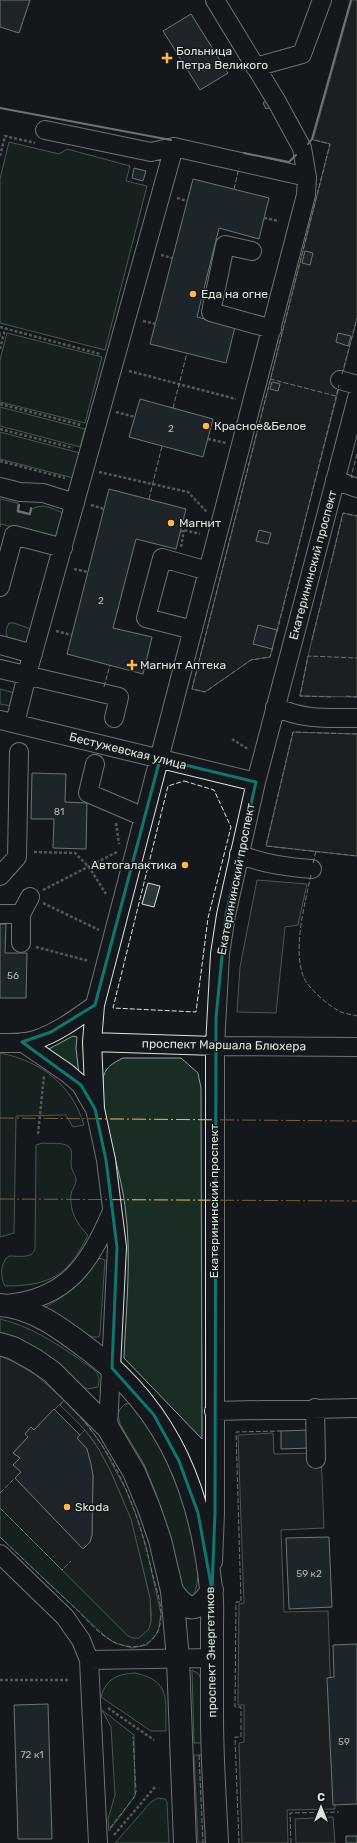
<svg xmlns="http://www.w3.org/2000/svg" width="357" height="1843" font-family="Rubik,sans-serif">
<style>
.green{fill:#1a2d24;stroke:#939e99}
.parking{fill:#24282b;stroke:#939e99}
.building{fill:#2c363c;stroke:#d8e6dc}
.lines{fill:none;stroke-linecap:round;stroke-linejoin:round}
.minor-casing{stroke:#d8e6dc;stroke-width:20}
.major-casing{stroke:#d8e6dc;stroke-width:24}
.path{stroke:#9da8a2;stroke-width:2.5;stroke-dasharray:3 2;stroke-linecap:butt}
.minor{stroke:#14181c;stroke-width:18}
.major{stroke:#14181c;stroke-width:22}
.fence{stroke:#d8e6dc;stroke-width:1;stroke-dasharray:5 2;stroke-linecap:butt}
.wall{stroke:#d8e6dc;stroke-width:2}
.power{stroke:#ffb74d;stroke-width:1;stroke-dasharray:14 3 2 3;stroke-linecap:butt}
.marked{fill:none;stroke:#0f766e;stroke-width:3;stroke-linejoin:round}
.poi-dot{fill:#ffb74d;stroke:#14181c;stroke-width:1.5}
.labels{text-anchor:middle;stroke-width:3;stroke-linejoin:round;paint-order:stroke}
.number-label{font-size:10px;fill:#adbab4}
.poi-label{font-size:12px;fill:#d8e6dc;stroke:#14181c;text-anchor:start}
.street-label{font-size:12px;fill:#d8e6dc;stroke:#14181c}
</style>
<rect width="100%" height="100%" fill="#14181c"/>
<path class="green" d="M9,142L59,154L67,149L130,166L126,181L147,186L105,350L0,323V179Z
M7,333L102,357L85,423L0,402V360Z
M0,407L85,429L80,447L0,426Z
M0,432L80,453L73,478L0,459Z
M0,499L18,503L17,512L30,515L32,509C42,503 51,508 61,512L62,516L57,535L53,537L1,524L0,527Z
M9,623H14L31,629L33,633L26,644C13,641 0,639 9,623Z
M0,689L18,694L11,706L0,704Z
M73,1036L77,1037L76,1048L79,1075L47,1050Z
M0,1053C41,1061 72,1085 84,1125L73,1127L66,1115L16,1116L14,1233L0,1237Z
M123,1058H181L198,1073L201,1088L202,1439L124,1358C126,1308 132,1256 125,1206C120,1166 101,1120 103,1081C103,1068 113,1063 123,1058Z
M43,1143C50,1144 62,1142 68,1146C75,1151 69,1161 72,1169C73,1173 76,1175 76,1180C76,1185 72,1189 71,1194C69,1210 77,1225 88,1235C68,1276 50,1286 5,1286C0,1278 0,1262 9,1256C19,1256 32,1259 35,1249L36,1145Z
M99,1258L105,1260L100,1333L99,1337H92L44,1308C69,1293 84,1283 99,1258Z
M0,1319C30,1326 54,1342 79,1359C84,1363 92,1367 96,1372C100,1376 99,1382 98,1387L88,1389L83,1387L47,1355L10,1336L0,1333Z
M64,1400L87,1424L102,1445L126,1490L137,1517L146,1546L161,1614L158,1632L147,1645L132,1648L115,1643L105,1636L0,1537V1508L128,1636L151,1621C152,1605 148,1589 144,1573C134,1530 121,1487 98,1448C88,1431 73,1418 60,1405Z
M129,1403L133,1405C141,1415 153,1426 159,1438C173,1467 212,1571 192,1598L183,1591L171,1538L155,1491L144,1464L120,1424L118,1414L120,1409L125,1404Z
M192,1670L199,1674L201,1680L202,1743H194Z
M135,1673C172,1681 165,1700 166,1731H151L101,1697C106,1679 117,1674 135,1673Z
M102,1710L134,1735L135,1796L109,1831L108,1819L115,1795L111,1727Z
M194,1755H203L207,1843H198Z
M158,1798L165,1799L167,1802L169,1843H115L151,1802Z"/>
<path class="parking" d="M352,0H357V318L270,657L251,660L205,692L192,689L330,144L313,140Z
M343,513L357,516V697L300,696L308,656Z
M293,732L357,734V856L266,846Z
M257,880L307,884L298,925L285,927L276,1013L237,1012L240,967Z
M0,1356L14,1362L36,1375L64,1400L34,1430L31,1427L25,1434L28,1437L13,1453L20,1458L21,1472L15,1478L83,1549L90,1542L92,1535L93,1476L87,1449L77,1438L85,1430L98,1448L110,1470L131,1519L150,1598L151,1621L149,1629L139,1638H133L128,1636L0,1508Z
M273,1433L274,1454L321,1453L324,1528L281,1530L284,1612L328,1611L335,1809L287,1810L288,1843H242L239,1743L244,1742V1705H238L239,1604L244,1603L238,1435Z
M333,1817L335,1843H296L295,1819Z"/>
<path class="building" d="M0,0H30L19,33L0,27Z
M191,14L228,73L200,90L163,31Z
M267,100L271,107L266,109L263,103Z
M134,168L146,171L143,181L132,178Z
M193,179L269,198L259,239L219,228L197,317L235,327L226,363L150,344Z
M305,251L313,253L310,265L302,263Z
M338,333L351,336L348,346L336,342Z
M272,382L280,384L278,391L270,389Z
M140,399L213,419L203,457L129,437Z
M109,489L186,509L176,549L136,539L113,628L152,637L143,674L67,654Z
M259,530L271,533L268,544L256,541Z
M258,625L277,630L272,649L253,644Z
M32,773L66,774L65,802L87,803L86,849L53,848L54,819H31Z
M148,883L160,886L154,907L142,904Z
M0,924H6L5,953H27L26,998H0Z
M54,1409L80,1435L77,1438L87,1449L91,1464L93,1476L92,1535L90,1542L83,1549L15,1478L21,1472L13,1465L20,1458L13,1453L28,1437L25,1434L31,1427L34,1430Z
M310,1430L311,1448L281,1449V1431Z
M329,1537L332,1607L289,1609L286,1538Z
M357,1644V1804L333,1805L327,1678L334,1677L333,1645Z
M48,1704L52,1839H18L14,1705Z
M346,1836H357V1843H346Z"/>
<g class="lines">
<g class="minor-casing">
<path id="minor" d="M255,67L302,54L322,0
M45,130L151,152L174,147
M252,251L225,245L211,312L272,329
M340,380L357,385
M335,480L357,488
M0,487L20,492L43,493L75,503
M0,587L14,535L63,548
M193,630L146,618L162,558L208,571
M0,645L33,654
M0,669L119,697L114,718
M275,707C305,720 325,718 357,718
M0,720L256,782
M15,723L29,667L174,147L307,177
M95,764L88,793L144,817
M239,854C263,864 287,867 312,869
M0,876L17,857L19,752
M0,914H21V943
M21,914L30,897
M22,1042L67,1073L81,1085L93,1106
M92,1042L215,1046L357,1047
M0,1043C11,1043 24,1044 35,1040C57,1033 77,1018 95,1005
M7,1304C67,1298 90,1264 112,1211
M315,1408L316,1459
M214,1411L357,1408
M108,1428L117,1247L106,1160L95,1109L92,1042L95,1005L306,195L307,177L302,148L277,102L215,0
M0,1554L65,1617L81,1640L89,1660L98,1843
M213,1562L215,1513V1046L220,954L226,915L256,782L357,398
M89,1660L212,1658"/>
</g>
<g class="major-casing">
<path id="major" d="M0,1305C36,1308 64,1331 92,1352C170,1413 201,1492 211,1589C213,1601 212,1614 212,1627C212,1657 212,1686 212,1716C212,1758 215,1801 217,1843
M0,1344L13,1348L35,1360L52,1372L108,1428L134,1472L149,1508L160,1540L172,1591L178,1659L185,1843
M172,1591C188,1613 197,1613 212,1590"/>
</g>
<path class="path" d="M0,156L5,136L35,143
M177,198L187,201
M264,218L279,221
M161,255L172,258
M143,321L156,324
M0,327L100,354
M0,349L5,329
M129,371L236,399
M0,404L81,425
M116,412L135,417
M0,429L73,448
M208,439L226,443
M0,461L65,478
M99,472L188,492L207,512
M91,505L104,509
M180,532L184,530L200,534
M181,547L184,530
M74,569L88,572
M56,631L72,635
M145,663L167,669
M232,739L248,749
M116,823L119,844
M34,852L75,853L89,867L106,894
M43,890L117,852
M43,903L99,930
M36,947L89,961
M38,1134L44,1076
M0,1680H70
M108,1708L154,1740
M114,1835L155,1787"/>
<use href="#minor" class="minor"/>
<use href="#major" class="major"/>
<path class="fence" d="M234,189L239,168
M0,332V337
M342,374L357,318
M270,379L336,396
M173,408L187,353
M353,478L351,477L357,454
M149,499L162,446
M331,563L343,513L357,516
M277,632L339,385
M312,640L327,579
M273,647L270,657L251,660L205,692L192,689L330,144L312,139
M104,687L110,665
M346,696L357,697
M331,697L300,696L308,656L357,658
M357,734L293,732L266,846L357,856
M184,781L214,790L231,827L208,918L196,1012L113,1008L168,786Z
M313,863L316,851
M311,875C305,903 292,951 304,978C308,988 329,1006 339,1011C344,1014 351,1014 357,1016
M0,1493L15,1478
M0,1508L62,1570L71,1561
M0,1537C25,1561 50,1585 75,1608C87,1620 100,1636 116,1643C141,1653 161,1642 161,1614C161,1602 156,1588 153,1576C144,1538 134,1502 115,1467C101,1441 85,1421 64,1400
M199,1755L203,1843
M110,1828L135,1796L136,1791L133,1737
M239,1843L235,1737H241V1707H235L236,1602H241L236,1432L281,1431
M291,1843L290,1813L339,1812"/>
<path class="wall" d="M0,108L171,140
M308,144L312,139L351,0
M244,153L289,162L296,155
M19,505L18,511L30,514L31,508"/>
<path class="power" d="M0,1118L357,1121
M0,1199L357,1201"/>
</g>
<path d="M0 0H357V1843H0ZM160,759L256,782L226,915L216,1018L215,1513L212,1590L198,1513L179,1461L154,1415L112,1368L117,1247L106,1160L95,1109L81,1085L22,1042L51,1032L95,1005Z" fill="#14181c" fill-opacity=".55" fill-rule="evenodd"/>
<path class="marked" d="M160,759L256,782L226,915L216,1018L215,1513L212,1590L198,1513L179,1461L154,1415L112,1368L117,1247L106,1160L95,1109L81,1085L22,1042L51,1032L95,1005Z"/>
<g class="poi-dot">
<path d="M165 52h4v4h4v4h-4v4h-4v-4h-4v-4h4z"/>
<circle cx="193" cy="294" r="4"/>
<circle cx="206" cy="426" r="4"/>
<circle cx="171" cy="523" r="4"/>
<path d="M130 659h4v4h4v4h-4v4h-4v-4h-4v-4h4z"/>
<circle cx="185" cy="865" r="4"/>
<circle cx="67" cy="1507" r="4"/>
</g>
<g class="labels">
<g class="number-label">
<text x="171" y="432">2</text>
<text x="101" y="604">2</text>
<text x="59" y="815">81</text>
<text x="13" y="979">56</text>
<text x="309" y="1577">59 к2</text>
<text x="344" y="1745">59</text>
<text x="32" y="1758">72 к1</text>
</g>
<g class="poi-label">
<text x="176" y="55">Больница<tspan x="176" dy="14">Петра Великого</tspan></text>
<text x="201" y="298">Еда на огне</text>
<text x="214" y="430">Красное&amp;Белое</text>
<text x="179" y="527">Магнит</text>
<text x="140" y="669">Магнит Аптека</text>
<text x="177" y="869" text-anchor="end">Автогалактика</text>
<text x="75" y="1511">Skoda</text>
</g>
<g class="street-label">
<text transform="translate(313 565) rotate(-75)" y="4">Екатерининский проспект</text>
<text transform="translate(128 751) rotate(14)" y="4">Бестужевская улица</text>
<text transform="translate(236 879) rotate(-79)" y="4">Екатерининский проспект</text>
<text transform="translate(224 1045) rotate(1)" y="4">проспект Маршала Блюхера</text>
<text transform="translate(214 1201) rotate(-90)" y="4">Екатерининский проспект</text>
<text transform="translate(211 1652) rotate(-91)" y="4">проспект Энергетиков</text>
</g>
</g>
<g transform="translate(321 1807)" stroke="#14181c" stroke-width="3" paint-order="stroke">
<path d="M0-3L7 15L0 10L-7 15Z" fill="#d8e6dc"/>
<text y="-6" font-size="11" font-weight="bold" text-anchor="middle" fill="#d8e6dc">С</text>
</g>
</svg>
